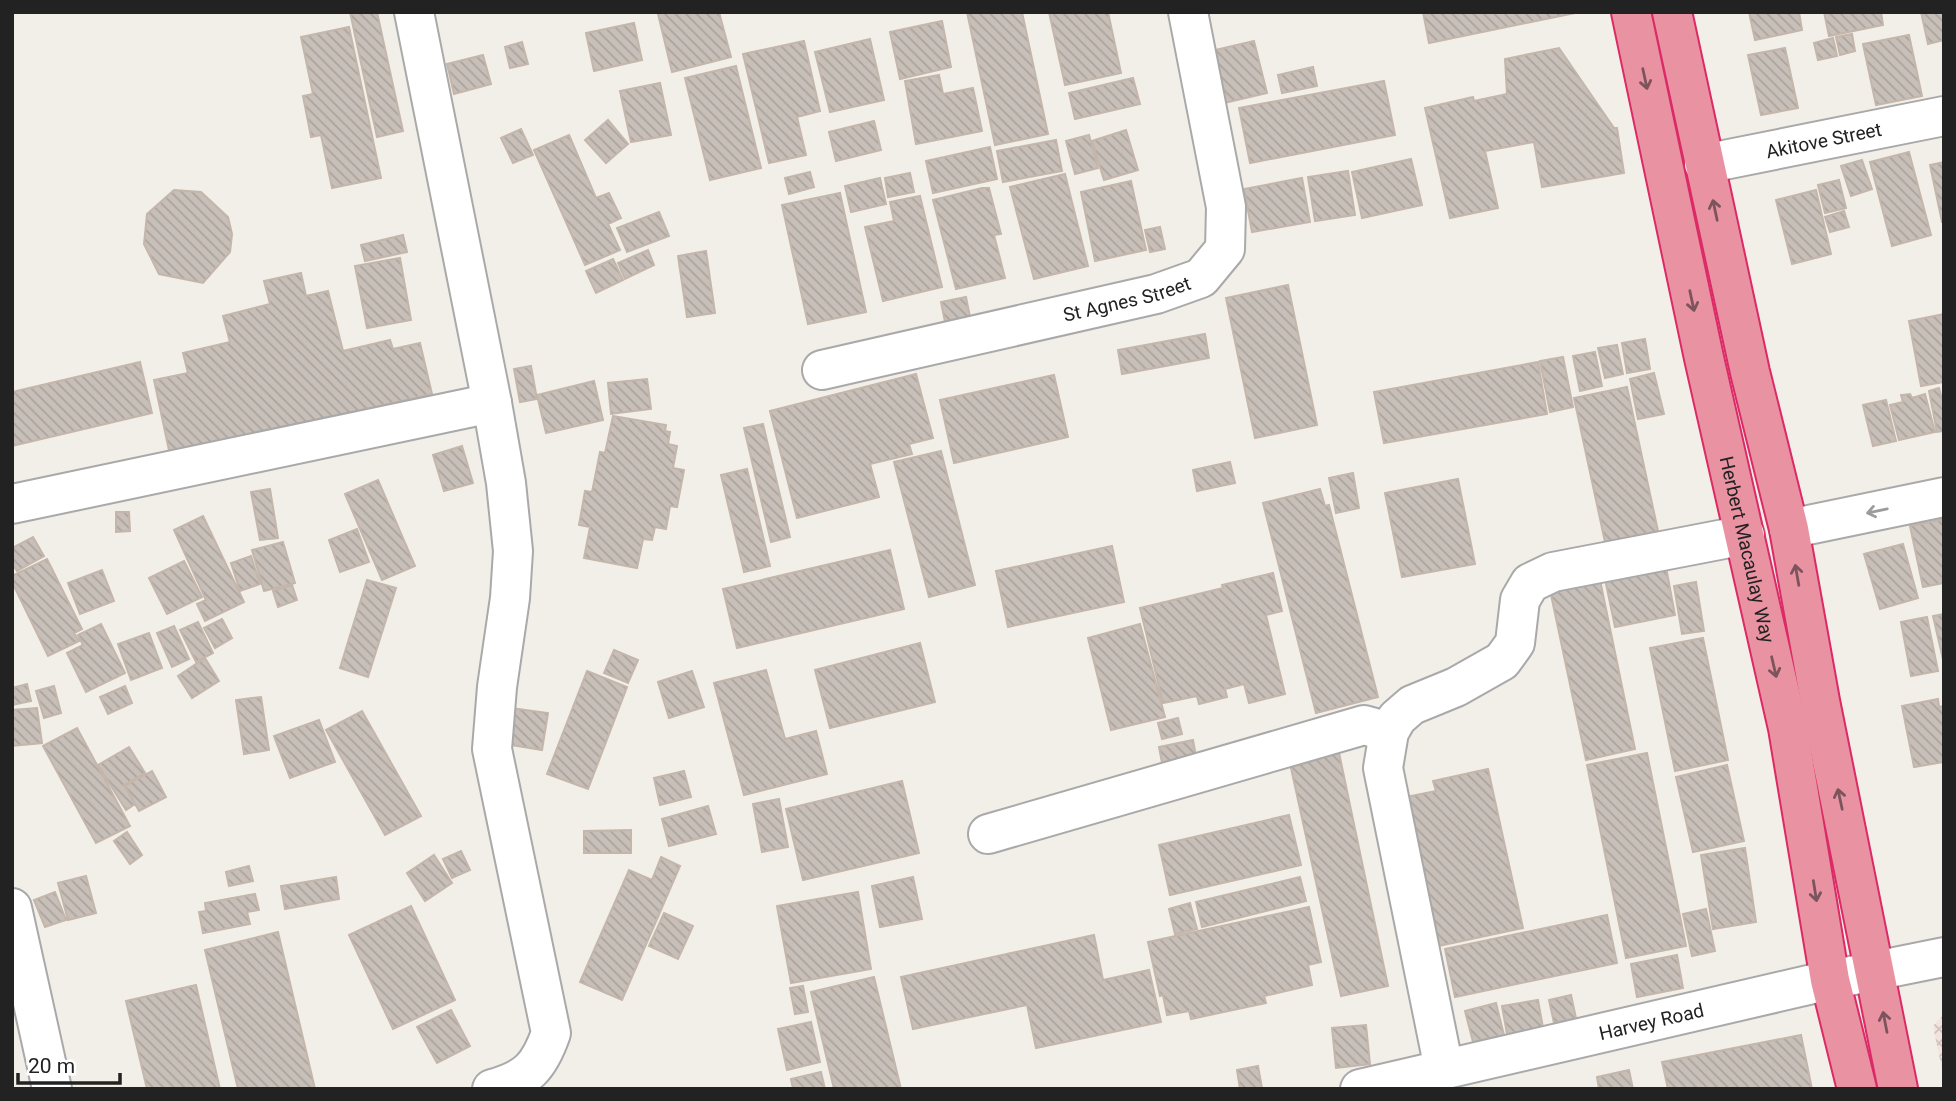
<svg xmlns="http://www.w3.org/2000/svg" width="1956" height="1101" font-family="Roboto,sans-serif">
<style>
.military{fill:url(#military-cross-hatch)}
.building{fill:url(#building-back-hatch);stroke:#c4b6ab;stroke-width:2}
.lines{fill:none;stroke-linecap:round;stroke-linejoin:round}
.minor-casing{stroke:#a9a9a9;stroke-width:42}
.highway-casing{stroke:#dc2a67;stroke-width:42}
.minor{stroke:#fff;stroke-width:38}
.highway{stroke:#e892a2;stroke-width:38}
.oneway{stroke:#7b545c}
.oneway2{stroke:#9c9c9c}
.labels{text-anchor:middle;stroke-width:6;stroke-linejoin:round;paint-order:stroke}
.street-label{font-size:19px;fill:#222;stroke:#fff}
</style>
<defs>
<pattern id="military-cross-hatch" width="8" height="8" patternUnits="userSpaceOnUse" patternTransform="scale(1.75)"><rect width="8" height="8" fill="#f3e3dd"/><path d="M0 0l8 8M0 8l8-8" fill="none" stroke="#d0c2bd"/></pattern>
<pattern id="building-back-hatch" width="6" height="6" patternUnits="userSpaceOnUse" patternTransform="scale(1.75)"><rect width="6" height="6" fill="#c7bfb8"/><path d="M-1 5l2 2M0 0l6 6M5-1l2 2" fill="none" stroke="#aba49e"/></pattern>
</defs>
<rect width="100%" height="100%" fill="#f2efe9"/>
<path class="military" d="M1944,1014V1079L1933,1026Z"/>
<path class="building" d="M350,12H377L403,131L377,137Z
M666,12H719L731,57L672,72L658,14Z
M967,12H1022L1048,134L995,145Z
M1049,12H1108L1121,73L1065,85Z
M1423,12H1580L1429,43Z
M1749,12H1799L1802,30L1755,40Z
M1824,12H1881L1883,25L1829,36Z
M1921,12H1944V40L1928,44Z
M942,21L951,67L900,79L890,32Z
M634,23L642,60L594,71L586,33Z
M349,27L381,178L332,188L321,135L311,137L303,96L313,94L301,37Z
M1852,34L1855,51L1840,55L1836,37Z
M1909,35L1922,96L1876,105L1863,44Z
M1833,38L1837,56L1818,60L1814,43Z
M870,39L884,100L830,112L815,52Z
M804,41L820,111L797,117L806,155L769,163L743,54Z
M1254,41L1267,93L1224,103L1211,51Z
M522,42L528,64L510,68L505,47Z
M1559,48L1614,128H1617L1624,173L1542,187L1534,142L1485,151L1498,208L1450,218L1425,108L1473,97L1474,101L1507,94L1505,59Z
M1785,48L1798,108L1761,115L1748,55Z
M483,55L491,84L454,94L447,64Z
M736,66L761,168L710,180L685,78Z
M1313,67L1317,86L1282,93L1278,75Z
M939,75L943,94L973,88L982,131L916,144L905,81Z
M1133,78L1140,104L1075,119L1069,93Z
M1384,81L1395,135L1250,163L1239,108Z
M660,83L671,135L631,142L620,91Z
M608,120L628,144L606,163L585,140Z
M874,121L881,150L836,161L829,132Z
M521,129L533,155L513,163L501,138Z
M1126,130L1138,170L1104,180L1092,141Z
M569,135L596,198L609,193L621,218L608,224L620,250L585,265L534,150Z
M1089,135L1098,168L1075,174L1066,141Z
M1056,140L1062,171L1003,182L997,151Z
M990,147L997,179L933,193L926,161Z
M1909,152L1931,235L1892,246L1870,162Z
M1411,159L1422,205L1362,218L1352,172Z
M1862,160L1872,189L1851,196L1841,166Z
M1944,162V222H1942L1930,165Z
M1348,171L1355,215L1315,221L1308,177Z
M810,172L814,187L789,194L785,178Z
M910,173L914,192L888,197L885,178Z
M1065,174L1088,266L1034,279L1010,187Z
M880,178L886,204L851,212L845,186Z
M1302,178L1310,222L1252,232L1244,189Z
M1839,180L1846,208L1825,213L1818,185Z
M1131,181L1146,250L1095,261L1081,192Z
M982,188H989L1001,234L994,235L1005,278L956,289L933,200Z
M174,190L201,192L228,217L232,234L230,252L203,283L159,274L144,244L147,214Z
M1816,190L1831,254L1792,264L1776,200Z
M840,193L866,312L808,324L782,205Z
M920,196L942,287L883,301L865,227L894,221L890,202Z
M1844,211L1849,227L1830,232L1825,217Z
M659,212L669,236L627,252L617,228Z
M1160,227L1165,249L1150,252L1145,230Z
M403,235L407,252L365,261L361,245Z
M648,250L654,265L625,279L618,263Z
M706,251L715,313L687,317L678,256Z
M400,258L411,320L367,328L355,266Z
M613,259L623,280L596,293L586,271Z
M301,273L306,296L328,291L343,351L390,340L393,349L420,343L432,394L170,455L154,380L188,373L183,353L230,342L223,316L270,304L264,281Z
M1288,285L1317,425L1255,438L1226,298Z
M966,297L970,317L945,322L941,302Z
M1944,314V382L1921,386L1909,321Z
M1205,334L1209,358L1122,374L1118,350Z
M1645,339L1650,369L1627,373L1622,343Z
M1617,345L1623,374L1605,378L1598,348Z
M1595,352L1602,386L1580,391L1573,356Z
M1563,357L1573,407L1550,412L1540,361Z
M140,362L152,413L12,446V392Z
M1538,362L1547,414L1384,443L1374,392Z
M531,366L537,399L520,402L514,369Z
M1654,373L1664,414L1638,419L1630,379Z
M916,374L933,438L909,444L912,454L870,464L879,497L797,518L770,411Z
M1054,375L1068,437L954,463L940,400Z
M647,379L651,409L611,414L608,383Z
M594,381L603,420L546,433L537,395Z
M1627,387L1658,531L1605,542L1574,398Z
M1939,388L1942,399H1944V431L1937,432L1929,391Z
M1910,394L1912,398L1925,394L1935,432L1899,440L1890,405L1903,402L1901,395Z
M1886,400L1896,441L1873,446L1863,405Z
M613,416L666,425L665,431L670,432L668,444L677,446L673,468L684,470L677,507L670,506L666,529L655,527L652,540L643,539L637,568L584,558L590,527L579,525L585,491L592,492L600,452L605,453Z
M763,424L790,537L771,542L744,428Z
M462,446L473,483L444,491L433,455Z
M941,451L975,585L929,597L894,462Z
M1230,462L1235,483L1197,491L1193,470Z
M747,469L770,566L744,572L721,475Z
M1353,473L1359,508L1336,513L1329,478Z
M1458,479L1475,564L1402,577L1385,493Z
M378,480L415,566L382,580L345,494Z
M270,489L278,538L260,540L251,492Z
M1320,489L1325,506L1329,505L1378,697L1316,713L1263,503Z
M116,512H129L130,531L116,532Z
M203,516L244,602L205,621L197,604L206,600L174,530Z
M1944,519V583L1923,587L1910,526Z
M357,529L369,562L340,572L329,540Z
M33,537L44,556L17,571L12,564V548Z
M283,542L295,583L264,591L252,550Z
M1903,544L1918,598L1880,609L1864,554Z
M1112,546L1124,602L1008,627L996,571Z
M890,550L904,609L737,648L723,589Z
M251,556L260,584L240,591L231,563Z
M47,559L82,629L74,633L79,641L48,656L12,582V576Z
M184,561L202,597L167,614L149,578Z
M1666,567L1675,615L1615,627L1605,579Z
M102,570L114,601L80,614L68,583Z
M1273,573L1282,611L1266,615L1285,694L1249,703L1244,684L1225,689L1227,697L1199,704L1197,696L1163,703L1140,608L1223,588L1222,585Z
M367,580L396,588L368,677L340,668Z
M1600,580L1635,749L1586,760L1550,590Z
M1696,582L1704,631L1682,634L1674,586Z
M292,585L297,600L278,607L273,591Z
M1944,614V664L1933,616Z
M1927,617L1938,671L1911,676L1901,622Z
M222,619L232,638L215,648L204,628Z
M198,622L213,653L196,662L180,630Z
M101,624L125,673L86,692L67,653L83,645L78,635Z
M1140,624L1165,717L1111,730L1088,638Z
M174,626L189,659L172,667L157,633Z
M149,633L162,668L131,680L118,644Z
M1703,638L1728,760L1675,771L1650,648Z
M920,643L935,702L830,728L815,670Z
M614,650L638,660L628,683L604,673Z
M205,658L219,681L192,698L178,676Z
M766,670L785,739L816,731L827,774L744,795L714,683Z
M587,671L627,687L588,789L547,774Z
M692,671L704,707L669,718L658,682Z
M27,684L31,701L12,705V688Z
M54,686L61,713L44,718L36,691Z
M125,686L132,703L108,714L100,697Z
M261,697L269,750L244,754L236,700Z
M1938,699L1939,707L1944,706V762L1914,767L1902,706Z
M37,708L42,743L12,746V710Z
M511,708L548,713L542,750L505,744Z
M362,711L421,816L385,835L326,730Z
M1178,718L1182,734L1162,739L1158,723Z
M319,720L335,762L290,778L274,736Z
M77,728L130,826L96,843L43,746Z
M1193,740L1197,762L1163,768L1159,747Z
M129,747L145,773L124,785L135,804L126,810L98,765Z
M1338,748L1388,986L1341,996L1289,759Z
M1647,753L1686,946L1626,958L1587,765Z
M1727,765L1744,841L1693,852L1676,777Z
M1488,769L1523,928L1429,948L1396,799L1436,791L1433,781Z
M152,771L166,797L139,811L125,786Z
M684,771L691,797L660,805L654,778Z
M902,781L919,853L803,880L786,809Z
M779,799L788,847L762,852L753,804Z
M708,806L716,834L669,846L662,819Z
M1289,815L1301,865L1170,895L1159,845Z
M631,830V853H584V831Z
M127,832L142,855L130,864L114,841Z
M1745,848L1756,922L1713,929L1701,855Z
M461,851L470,870L452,878L443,859Z
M434,855L452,883L425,901L407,873Z
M661,857L680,866L622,1000L580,982L629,870L652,880Z
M249,866L253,881L229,886L226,872Z
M86,876L96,913L68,920L58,883Z
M336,877L339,899L285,909L281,886Z
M913,877L922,919L880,927L872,886Z
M1300,877L1306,901L1202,927L1196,902Z
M55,892L66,920L45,927L34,900Z
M858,892L871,969L791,983L777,906Z
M255,894L259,910L247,912L250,924L203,933L199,912L206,911L205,903Z
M1190,903L1197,929L1175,934L1169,909Z
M411,906L455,1000L393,1029L349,935Z
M1309,907L1321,962L1308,965L1312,985L1264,996L1266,1003L1191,1019L1189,1011L1167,1015L1163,995L1160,996L1148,942Z
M1706,909L1715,951L1692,956L1683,914Z
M664,913L693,926L678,959L649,946Z
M1607,915L1617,963L1455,997L1445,949Z
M278,932L315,1089H238L205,950Z
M1094,935L1103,980L1149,970L1161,1022L1036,1048L1027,1005L913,1029L901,977Z
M1677,955L1683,988L1637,997L1631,964Z
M874,977L901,1089H834L811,992Z
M196,985L220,1089H147L126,1001Z
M803,986L808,1012L795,1014L790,988Z
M1571,995L1576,1018L1554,1023L1549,1000Z
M1538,1000L1543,1028L1507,1034L1502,1006Z
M1496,1003L1504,1035L1473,1042L1465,1011Z
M451,1010L470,1046L437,1063L417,1027Z
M811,1022L820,1062L787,1070L778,1029Z
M1366,1025L1370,1064L1336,1068L1332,1028Z
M1801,1035L1812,1089H1668L1662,1062Z
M1258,1066L1262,1088L1240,1089L1237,1070Z
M1629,1070L1633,1089H1599L1597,1077Z
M821,1072L825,1089H793L791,1079Z"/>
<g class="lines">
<g class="minor-casing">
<g id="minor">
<path d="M414,12L492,403L506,483L513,551L510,598L497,687L492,749L551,1033C539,1067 528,1079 492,1089"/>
<path id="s1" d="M1704,164L1944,116"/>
<path id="s2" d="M822,370L1156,294L1201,278L1225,249L1226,207L1188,12"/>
<path d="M12,504L492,403"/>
<path d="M1789,529L1944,497"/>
<path d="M988,834L1364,725L1389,732"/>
<path d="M12,908L52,1089"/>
<path d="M1444,1069L1383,768L1389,732L1397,718L1412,705L1456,687L1502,661L1515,643L1520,600L1530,583L1553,572L1745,535"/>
<path id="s3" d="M1360,1089L1830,980L1944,957"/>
</g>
</g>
<g class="highway-casing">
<g id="highway">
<path id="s4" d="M1631,12L1704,358L1788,728L1830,980L1857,1089"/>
<path d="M1672,12L1750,372L1789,529L1820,701L1898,1089"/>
</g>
</g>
<use href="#minor" class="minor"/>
<use href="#highway" class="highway"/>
</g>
<defs><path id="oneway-shaft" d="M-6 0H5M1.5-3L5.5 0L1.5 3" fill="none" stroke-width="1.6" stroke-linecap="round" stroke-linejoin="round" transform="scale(1.75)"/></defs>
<g class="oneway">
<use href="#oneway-shaft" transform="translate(1645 79) rotate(78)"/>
<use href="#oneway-shaft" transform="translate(1715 210) rotate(-102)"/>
<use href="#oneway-shaft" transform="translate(1692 301) rotate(78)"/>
<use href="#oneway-shaft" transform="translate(1797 575) rotate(-100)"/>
<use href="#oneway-shaft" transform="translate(1774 667) rotate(77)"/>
<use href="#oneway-shaft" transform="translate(1840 799) rotate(-102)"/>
<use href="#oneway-shaft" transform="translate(1815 891) rotate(81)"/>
<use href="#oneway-shaft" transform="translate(1885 1022) rotate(-101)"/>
</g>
<use class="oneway2" href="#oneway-shaft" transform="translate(1877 511) rotate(168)"/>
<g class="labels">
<g class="street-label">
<text dy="7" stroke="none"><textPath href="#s1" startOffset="122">Akitove Street</textPath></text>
<text dy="7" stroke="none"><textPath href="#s2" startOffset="313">St Agnes Street</textPath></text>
<text dy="7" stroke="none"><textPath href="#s4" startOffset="550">Herbert Macaulay Way</textPath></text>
<text dy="7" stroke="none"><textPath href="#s3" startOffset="299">Harvey Road</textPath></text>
</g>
</g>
<rect width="1956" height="1101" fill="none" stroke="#222222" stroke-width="28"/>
<path d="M18 1073v10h102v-10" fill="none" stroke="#222222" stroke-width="3.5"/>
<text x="28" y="1073" font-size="21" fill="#222222" stroke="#ffffff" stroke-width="5" paint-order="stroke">20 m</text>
</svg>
